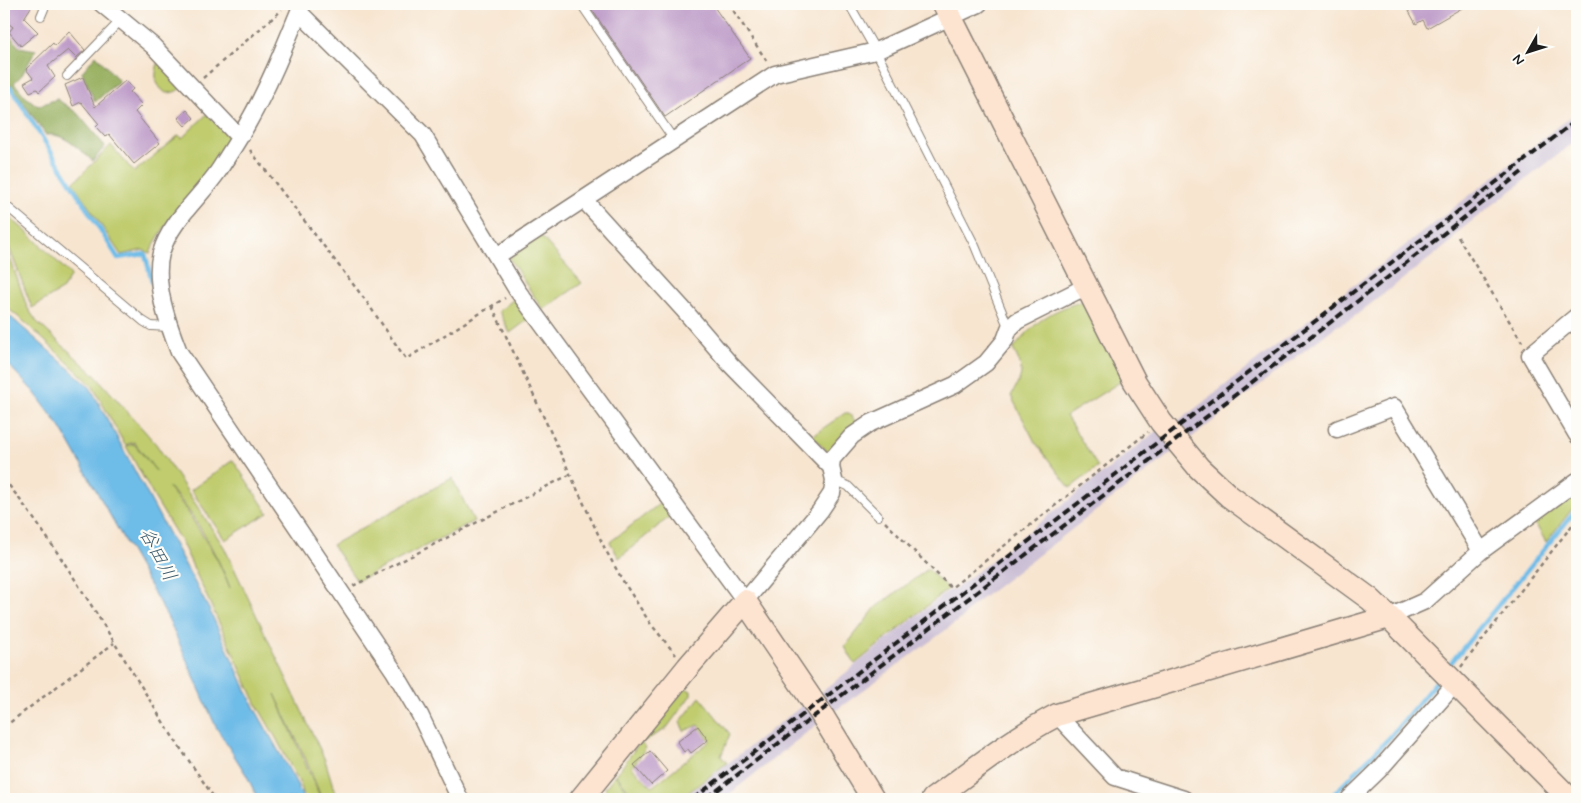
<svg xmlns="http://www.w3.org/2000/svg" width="1581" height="803" font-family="Mynerve,'Klee One',sans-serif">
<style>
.industrial{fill:#cbbfd5}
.green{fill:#c0cc6e;stroke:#6e7445;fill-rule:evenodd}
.forest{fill:#98b061;stroke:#5a663e}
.water{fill:#6ebce8;stroke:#456c82}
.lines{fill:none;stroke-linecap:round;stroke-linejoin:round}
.stream{stroke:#6ebce8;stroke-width:4.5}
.building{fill:#bc99c7}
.lane-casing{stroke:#8a8076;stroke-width:10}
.street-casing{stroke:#8a8076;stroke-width:19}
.secondary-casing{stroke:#8a8076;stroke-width:25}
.path{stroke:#8a8076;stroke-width:2.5;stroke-dasharray:4 4;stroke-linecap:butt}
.lane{stroke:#fff;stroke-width:8}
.street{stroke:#fff;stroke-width:16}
.secondary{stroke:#fde4d1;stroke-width:22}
.rail{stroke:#1c1c1c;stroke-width:4;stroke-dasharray:8 4;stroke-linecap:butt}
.labels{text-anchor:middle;stroke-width:4.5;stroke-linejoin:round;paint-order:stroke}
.water-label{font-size:19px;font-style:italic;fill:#3d5c6e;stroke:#fdfcf7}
</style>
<rect width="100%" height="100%" fill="#fdfcf7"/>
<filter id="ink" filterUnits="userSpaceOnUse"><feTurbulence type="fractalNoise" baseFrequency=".02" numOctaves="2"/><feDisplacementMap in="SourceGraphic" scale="10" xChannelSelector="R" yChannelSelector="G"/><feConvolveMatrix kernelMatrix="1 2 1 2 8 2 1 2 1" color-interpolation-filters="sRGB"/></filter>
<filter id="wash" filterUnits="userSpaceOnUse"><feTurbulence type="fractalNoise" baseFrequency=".0096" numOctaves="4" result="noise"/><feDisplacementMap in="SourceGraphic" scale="20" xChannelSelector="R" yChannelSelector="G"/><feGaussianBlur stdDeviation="1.12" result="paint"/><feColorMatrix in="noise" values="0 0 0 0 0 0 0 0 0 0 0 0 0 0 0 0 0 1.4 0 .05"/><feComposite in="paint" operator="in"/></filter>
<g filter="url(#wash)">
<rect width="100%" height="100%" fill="#f7e5d0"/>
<path class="industrial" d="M1577,112V140L1459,231L1451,242L1351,319L1335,327L1187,441L1174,425Z
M1158,430L1174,451L972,606L962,618L831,714L818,695L948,591L955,589Z
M807,702L820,722L723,799H682Z"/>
<path class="green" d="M160,57L183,85C179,91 174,93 166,93C152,83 155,72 160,57Z
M207,114L232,139C226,149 220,159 213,169C193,197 164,220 150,253L143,250L121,255L73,183L111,145L134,172L179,135L182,138Z
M4,213L26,231L71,275L63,289L32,308L4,234Z
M541,236L582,283L543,310L509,258Z
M4,240L27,307L37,322L95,375L156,444L224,547L325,760L337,799H322L306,760L275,694L321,799H305L301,786L276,738L258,707L182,543L154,497L126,446L134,444L156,471L134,442L125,445L92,385L27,324L4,305ZM168,487C189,504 221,561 230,588L217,559L186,509Z
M514,299L529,319L510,333L499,311Z
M1086,300L1125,379L1066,416L1098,467L1070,488L1035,442L1011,396C1023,374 1025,371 1013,349C1039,318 1048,312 1086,300Z
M845,413H849L857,424L829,453L812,436Z
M233,460L268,513L225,540L191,490Z
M452,478L474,521L357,581L332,545Z
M1577,489V503L1546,542L1533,520Z
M663,501L673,514L619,558L610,542Z
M928,569L948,589L855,664L845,647L876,607Z
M685,688L691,691V695L666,729L642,742Z
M700,697L730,734L721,756L727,763L680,799H636L616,775L640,742L646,748L632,767L652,787L710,741L699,725L684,731L680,722Z
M615,775L634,799H613L605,788Z"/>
<path class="forest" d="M4,28L19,47L36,50L22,75L14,83L26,97L38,106L57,99L77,113L105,146L93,161C79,150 64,132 46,135L11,85L4,87Z
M96,55L119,81L95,102L82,72Z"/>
<path class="water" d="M4,311L90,387L210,611L254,707L298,786L303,799H258L247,776L216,727L169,620L61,428L34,392L4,360Z"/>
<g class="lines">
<path class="stream" d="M4,88H11L118,258L145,254L152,282
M1450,664L1577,509
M1150,799H1151
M1329,799L1390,737L1436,682"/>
</g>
<g id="blocks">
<path class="building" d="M4,4H33L24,18L38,32L21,46L9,32L13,27L4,20Z
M588,4H712L750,58L665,117Z
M1405,4H1469L1427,28L1423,20L1416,24Z
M69,31L85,50L76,58L68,50L48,66L55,77L39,92L37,89L30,92L24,83L33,78L26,69L53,43L55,46Z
M83,77L95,107L126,80L133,89L130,92L142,105L135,112L160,143L134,164L109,134L105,137L96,127L99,124L81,102L73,106L65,85Z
M187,110L194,118L185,126L178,118Z
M698,726L708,740L691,753L688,749L684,752L677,742Z
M650,751L667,771L651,785L634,765Z"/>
</g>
</g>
<g filter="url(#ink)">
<use href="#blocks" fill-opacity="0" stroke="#8a8076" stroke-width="1"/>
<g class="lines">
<g class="lane-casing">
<path id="lane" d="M581,4L674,140
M849,4L876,51L975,246L1009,329
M41,16L46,4
M67,76L121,20
M4,204L143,321L151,326L169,327
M834,480L848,486L878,516"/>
</g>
<g class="street-casing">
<path id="street" d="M102,4L153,46L239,137
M302,4C286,43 270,84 249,121C240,138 229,154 219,170C201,197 170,221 161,253C153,283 168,324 179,352L394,671L420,715L460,799
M299,12L423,135L517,290L745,601L820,511L832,493L834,480L831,467L832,459L852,436L871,423L955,385L986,363L1005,340L1009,329L1017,321L1087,286
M584,200L683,309L730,364L831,467
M497,256L775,74L876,51L979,4
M1577,316L1530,355L1577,435
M1337,429L1394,407L1481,551
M1389,617L1425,601L1481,551L1577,481
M1057,715L1115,777L1184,799
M1349,799L1379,770L1455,684"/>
</g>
<g class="secondary-casing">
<path id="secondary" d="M944,4L1135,382L1161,422L1199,468L1229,496L1370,599L1389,617L1570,799
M581,799L688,667L745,601L820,712L873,799
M933,799C973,770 1013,738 1057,715L1389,617"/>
</g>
<path class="path" d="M729,4L768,63
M203,78L282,10
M250,150L366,301L406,359L505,298
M1458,237L1522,342
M492,306L605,549L623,581L650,623L676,655
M4,479C61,551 106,630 154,707C173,739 195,769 215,799
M885,522L951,588L1148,432
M353,586L569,475
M1461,667L1577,519
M4,727L114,643"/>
<use href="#lane" class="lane"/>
<use href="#street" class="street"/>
<use href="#secondary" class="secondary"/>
<path class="rail" d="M707,798L1336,318L1522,172
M693,799L1577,120"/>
</g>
</g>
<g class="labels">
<g class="water-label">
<text transform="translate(159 554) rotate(62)" y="7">谷田川</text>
</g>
</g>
<rect width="1581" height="803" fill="none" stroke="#fdfcf7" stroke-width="20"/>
<g transform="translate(1528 52) rotate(231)" stroke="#fdfcf7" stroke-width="4" paint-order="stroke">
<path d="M0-4L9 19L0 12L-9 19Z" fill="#1c1c1c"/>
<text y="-8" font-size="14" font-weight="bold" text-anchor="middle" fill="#1c1c1c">N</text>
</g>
</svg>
